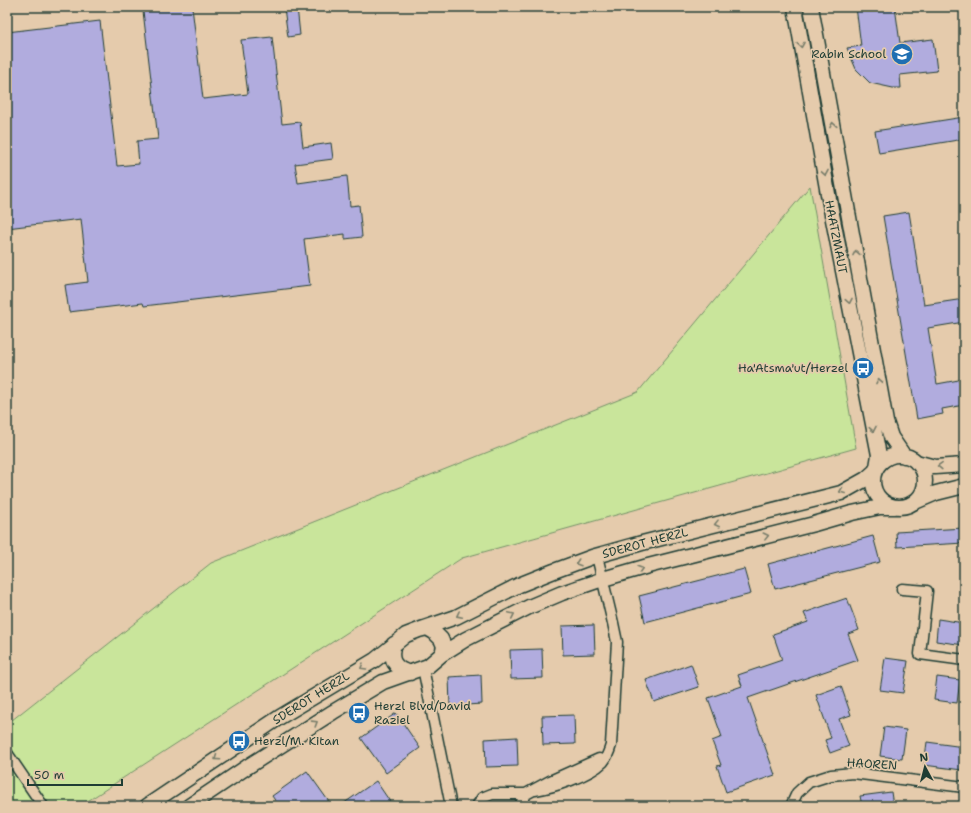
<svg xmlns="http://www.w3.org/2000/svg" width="971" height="813" font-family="'Shantell Sans',sans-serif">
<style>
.green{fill:#c9e59b;stroke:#749168}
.building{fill:#b1acde;stroke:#1f3d34}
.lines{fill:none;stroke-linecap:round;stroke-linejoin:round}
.street-casing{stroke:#1f3d34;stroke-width:13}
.secondary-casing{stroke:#1f3d34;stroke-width:17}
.street{stroke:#e5cbac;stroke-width:10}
.secondary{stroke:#e5cbac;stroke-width:14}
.oneway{stroke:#787d6a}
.labels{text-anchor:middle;stroke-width:3.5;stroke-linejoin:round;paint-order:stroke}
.poi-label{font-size:12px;fill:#1f3d34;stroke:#e5cbac;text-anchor:end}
.street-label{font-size:12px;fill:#1f3d34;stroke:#e5cbac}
</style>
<rect width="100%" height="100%" fill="#e5cbac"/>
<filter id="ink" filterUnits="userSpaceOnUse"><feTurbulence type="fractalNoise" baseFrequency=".025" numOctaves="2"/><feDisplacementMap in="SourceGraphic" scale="8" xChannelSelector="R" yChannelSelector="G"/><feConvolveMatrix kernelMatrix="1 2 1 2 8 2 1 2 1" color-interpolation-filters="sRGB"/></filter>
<g filter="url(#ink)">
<path class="green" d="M810,186L856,448L462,558L80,806H7V724L211,563L638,392Z"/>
<path class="building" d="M177,7H192L203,99L248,94L241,40L272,37L282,124L300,122L303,147L331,143L333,159L295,164L298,183L347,176L350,206L359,205L362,237L345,239V234L304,239L310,286L144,306L143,303L69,312L65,285L88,282L81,219L7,228V32L100,21L117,166L139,164L137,141L158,139L143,11Z
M297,7L300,35L288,37L284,8Z
M856,7H895L900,43L933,39L937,71L900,75L901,88H893L870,83L856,69L847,48L861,46Z
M964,117V139L879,153L875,131Z
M909,212L924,305L964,299V322L928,328L937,384L964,379V405L942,409L943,414L917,419L883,216Z
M964,528V543L897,547L896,532Z
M873,536L880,562L775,589L768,564Z
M744,569L751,594L645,622L639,596Z
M847,598L859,630L848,634L858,660L748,698L775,775L726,792L717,766L721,765L712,741L722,737L708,698L742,686L738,675L782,660L773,634L808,622L804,613Z
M938,619L964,623V645L936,641Z
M594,625L595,654L563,655L562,626Z
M542,649L543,678L511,679L510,650Z
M885,658L908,661L903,693L880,690Z
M691,664L699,687L654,702L646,680Z
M481,675L482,704L450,706L449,677Z
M937,677L960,680L957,703L934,700Z
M841,686L851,715L839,719L849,746L830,753L825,740L831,738L816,695Z
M396,713L420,748L386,773L361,738Z
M574,715L575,744L543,745L542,716Z
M884,727L906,730L902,759L880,756Z
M517,737L518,766L486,767L485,739Z
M927,742L964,747L962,770L924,765Z
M307,771L332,806H279L272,796Z
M376,781L393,806H340Z
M891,792L893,806H862L860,796Z"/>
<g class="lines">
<g class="street-casing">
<path id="street" d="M902,589L927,591L920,654L964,660
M423,668L451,806
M7,753L43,806
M535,790C554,787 589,776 603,762C607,757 609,752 611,745L617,642L613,623L597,556
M477,806L482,798L492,794H526L550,781L599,759
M520,806L526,794
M791,806L797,793L809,782L831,775L853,773L964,787"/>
</g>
<g class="secondary-casing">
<path id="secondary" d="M795,7L828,194L879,455L877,467
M811,7L886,422L891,437L904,456
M873 481a26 26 0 1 1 52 0a26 26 0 1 1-52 0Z
M916,462L935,467L964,465
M915,502L936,493L964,486
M421,629L456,617L519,585L554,571L592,557L642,543L841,493L866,479L875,471
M394,644C389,660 394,668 410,673
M442,654L466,639L529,607L562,593L603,579L648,566L814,524L852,513L880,507H895
M147,806L280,717L375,660L406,635L419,630L427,628L434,632L441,639L444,646L442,654L428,666L383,682L333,712L247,767L189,806"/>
</g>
<use href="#street" class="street"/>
<use href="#secondary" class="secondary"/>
</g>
<defs><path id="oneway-chevron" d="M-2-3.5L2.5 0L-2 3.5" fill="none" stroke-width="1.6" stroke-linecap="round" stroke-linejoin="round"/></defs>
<g class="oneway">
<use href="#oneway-chevron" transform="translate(801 45) rotate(80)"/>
<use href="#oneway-chevron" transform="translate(833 125) rotate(-100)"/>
<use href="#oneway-chevron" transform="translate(825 173) rotate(80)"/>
<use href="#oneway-chevron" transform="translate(856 253) rotate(-100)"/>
<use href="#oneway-chevron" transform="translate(849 301) rotate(79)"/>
<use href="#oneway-chevron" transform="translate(879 381) rotate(-100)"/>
<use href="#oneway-chevron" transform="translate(873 429) rotate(79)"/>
<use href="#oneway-chevron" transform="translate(940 466) rotate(-178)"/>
<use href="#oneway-chevron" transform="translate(842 491) rotate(158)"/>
<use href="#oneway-chevron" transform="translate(717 524) rotate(166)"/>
<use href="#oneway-chevron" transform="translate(766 536) rotate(-14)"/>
<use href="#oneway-chevron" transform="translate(578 563) rotate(161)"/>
<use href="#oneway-chevron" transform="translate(640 569) rotate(-16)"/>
<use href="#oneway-chevron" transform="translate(459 615) rotate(153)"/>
<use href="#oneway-chevron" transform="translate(512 615) rotate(-25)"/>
<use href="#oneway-chevron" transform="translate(363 667) rotate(150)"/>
<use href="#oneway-chevron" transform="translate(315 723) rotate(-32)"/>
<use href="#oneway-chevron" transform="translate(217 758) rotate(146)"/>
</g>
</g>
<defs>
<g id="school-disc" transform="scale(1.15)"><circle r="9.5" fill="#1f6fb2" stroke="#e5cbac"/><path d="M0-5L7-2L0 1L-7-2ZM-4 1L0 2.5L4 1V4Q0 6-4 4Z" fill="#fff"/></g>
<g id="bus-disc" transform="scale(1.15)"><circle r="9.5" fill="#1f6fb2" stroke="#e5cbac"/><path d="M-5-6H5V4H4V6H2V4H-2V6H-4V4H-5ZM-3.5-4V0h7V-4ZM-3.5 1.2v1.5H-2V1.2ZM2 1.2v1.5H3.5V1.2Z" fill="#fff"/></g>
</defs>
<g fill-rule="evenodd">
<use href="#school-disc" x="902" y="54"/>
<use href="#bus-disc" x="863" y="368"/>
<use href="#bus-disc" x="359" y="713"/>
<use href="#bus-disc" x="239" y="741"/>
</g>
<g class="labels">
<g class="poi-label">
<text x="886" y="58">Rabin School</text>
<text x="848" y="372">Ha'Atsma'ut/Herzel</text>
<text x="374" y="710" text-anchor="start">Herzl Blvd/David<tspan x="374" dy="14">Raziel</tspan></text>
<text x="254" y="745" text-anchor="start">Herzl/M. Kitan</text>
</g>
<g class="street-label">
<text transform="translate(836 237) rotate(79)" y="4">HAATZMAUT</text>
<text transform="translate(645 543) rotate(-15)" y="4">SDEROT HERZL</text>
<text transform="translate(311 698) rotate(-32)" y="4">SDEROT HERZL</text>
<text transform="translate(872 764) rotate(4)" y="4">HAOREN</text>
</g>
</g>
<rect width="971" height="813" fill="none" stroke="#e5cbac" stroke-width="24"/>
<rect x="12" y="12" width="947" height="789" fill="none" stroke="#1f3d34" stroke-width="1.5" filter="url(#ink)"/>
<g transform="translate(925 767) rotate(353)" stroke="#e5cbac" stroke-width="3" paint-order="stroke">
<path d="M0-3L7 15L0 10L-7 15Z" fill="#1f3d34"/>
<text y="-6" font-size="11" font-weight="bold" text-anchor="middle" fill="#1f3d34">N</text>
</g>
<path d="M28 779v6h94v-6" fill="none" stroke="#1f3d34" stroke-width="2"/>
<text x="34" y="779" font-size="12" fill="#1f3d34" stroke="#e5cbac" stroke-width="3" paint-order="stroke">50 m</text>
</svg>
